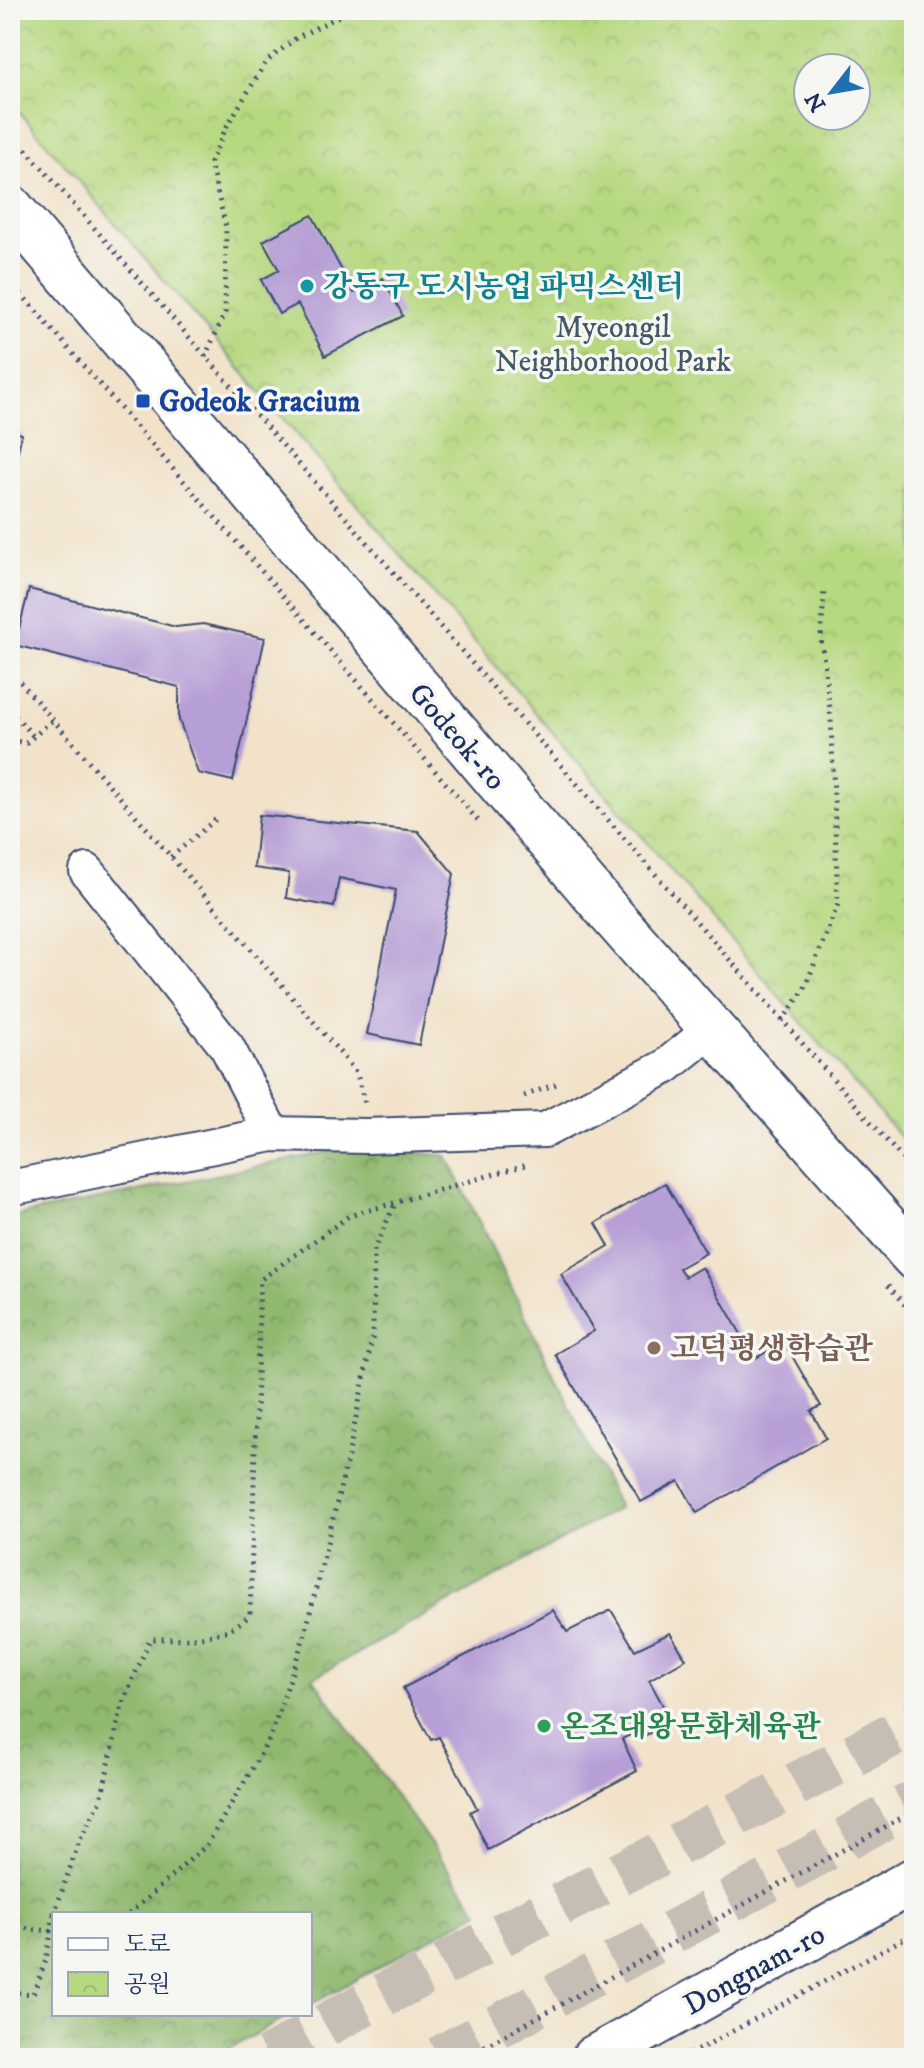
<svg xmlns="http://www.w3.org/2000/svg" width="924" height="2068" font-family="'IM FELL DW Pica','Noto Serif KR',serif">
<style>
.forest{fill:url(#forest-crowns);stroke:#567466;stroke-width:2}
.park{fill:url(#park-crowns);stroke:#68846e;stroke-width:2;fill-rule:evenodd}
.building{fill:#b69ed6}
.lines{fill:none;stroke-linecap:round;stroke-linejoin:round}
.motorway-tunnel{stroke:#c6beb4;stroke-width:44;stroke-dasharray:44 22;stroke-linecap:butt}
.minor-casing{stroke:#3b4a6e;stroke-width:38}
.secondary-casing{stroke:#3b4a6e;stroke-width:48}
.path{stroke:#3b4a6e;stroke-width:5;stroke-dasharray:2 6;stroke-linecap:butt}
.minor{stroke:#fff;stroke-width:34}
.secondary{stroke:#fff;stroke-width:44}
.culture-dot{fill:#0f9aa8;stroke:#f6f6f2;stroke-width:3}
.transit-dot{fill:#1a4fb4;stroke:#f6f6f2;stroke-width:3}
.education-dot{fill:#8d6e63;stroke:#f6f6f2;stroke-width:3}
.leisure-dot{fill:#2e9e5b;stroke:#f6f6f2;stroke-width:3}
.labels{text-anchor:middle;stroke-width:7;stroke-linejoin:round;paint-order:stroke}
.culture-label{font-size:30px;font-weight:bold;fill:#0d838f;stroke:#f6f6f2;text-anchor:start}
.park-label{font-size:30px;fill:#425966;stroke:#f6f6f2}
.transit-label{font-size:30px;font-weight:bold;fill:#164399;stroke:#f6f6f2;text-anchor:start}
.street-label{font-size:30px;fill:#1b2f5e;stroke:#f6f6f2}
.education-label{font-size:30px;font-weight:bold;fill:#785e54;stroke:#f6f6f2;text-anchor:start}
.leisure-label{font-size:30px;font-weight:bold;fill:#27864d;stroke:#f6f6f2;text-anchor:start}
</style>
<defs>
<pattern id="forest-crowns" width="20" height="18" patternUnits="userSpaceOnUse" patternTransform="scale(2)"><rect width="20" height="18" fill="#90b86e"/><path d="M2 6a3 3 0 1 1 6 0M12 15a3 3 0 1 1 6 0" fill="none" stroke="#75965e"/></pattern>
<pattern id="park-crowns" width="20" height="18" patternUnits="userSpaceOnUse" patternTransform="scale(2)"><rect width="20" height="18" fill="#b6d87f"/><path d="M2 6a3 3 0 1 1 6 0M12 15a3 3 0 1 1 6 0" fill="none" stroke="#9cba70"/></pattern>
</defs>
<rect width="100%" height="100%" fill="#f6f6f2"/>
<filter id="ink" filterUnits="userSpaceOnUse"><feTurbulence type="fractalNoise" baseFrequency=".0125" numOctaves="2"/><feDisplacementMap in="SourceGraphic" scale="16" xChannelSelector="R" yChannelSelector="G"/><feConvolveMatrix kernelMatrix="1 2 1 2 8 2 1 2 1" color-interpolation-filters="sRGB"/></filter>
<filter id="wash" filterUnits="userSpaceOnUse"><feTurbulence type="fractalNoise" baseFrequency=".006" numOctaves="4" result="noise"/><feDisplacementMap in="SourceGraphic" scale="32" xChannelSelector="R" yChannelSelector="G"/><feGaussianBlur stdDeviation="1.8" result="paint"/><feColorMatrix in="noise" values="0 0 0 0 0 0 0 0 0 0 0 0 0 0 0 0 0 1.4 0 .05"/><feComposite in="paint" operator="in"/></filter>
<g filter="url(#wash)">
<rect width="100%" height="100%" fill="#f1e2c9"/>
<path class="forest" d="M357,1146L447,1156L619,1508L313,1678L479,1912L310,2005V1914H54V2014H293L212,2058H10V1217Z"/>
<path class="park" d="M10,10H914V1153L10,101ZM808,68H856V116H808Z"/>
<g id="blocks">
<path class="building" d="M312,215L354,293L383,278L403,316L325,356L298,304L279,314L261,280L279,270L263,241Z
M10,431L22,434L11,479H10Z
M29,589L176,627L203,624L265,638L233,781L198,773L179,720V687L15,645Z
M259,815L418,831L454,874L419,1045L367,1034L396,890L339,878L334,907L286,898L289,873L254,868Z
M665,1183L706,1253L679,1268L685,1277L702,1267L748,1346L740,1350L747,1363L784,1342L821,1406L811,1411L826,1438L697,1513L679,1481L641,1502L555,1354L594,1331L561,1274L609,1246L596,1223Z
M553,1610L567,1632L611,1610L635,1650L670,1633L686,1659L649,1680L672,1722L644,1736L640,1730L622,1739L637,1771L488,1850L470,1812L477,1808L439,1737L431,1740L403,1688Z"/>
</g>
</g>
<g filter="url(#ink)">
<use href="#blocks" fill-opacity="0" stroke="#3b4a6e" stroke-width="2"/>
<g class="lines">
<path class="motorway-tunnel" d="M268,2058L340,2017L914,1724
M439,2058L914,1802"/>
<g class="minor-casing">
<path id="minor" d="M87,871L227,1047L272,1134
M10,1188L272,1134L366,1136L545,1130L665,1067L712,1029"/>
</g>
<g class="secondary-casing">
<path id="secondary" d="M10,207L613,917L914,1257
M594,2058L914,1880"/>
</g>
<path class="path" d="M10,131L914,1172
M10,281L481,824
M205,357L225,313L226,227L210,163L227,126L266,62L296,38L351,10
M10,670L343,1056L357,1074L366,1107
M10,710L34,737
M10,740L26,743L53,720
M171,857L216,819
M782,1021L804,990L838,904L831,717L821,639L824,590
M524,1096L559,1083
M888,1285L914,1316
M54,1914L80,1839L101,1800L122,1705L150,1639C189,1638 220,1642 250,1615L260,1280L349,1216L529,1164
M129,1914L207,1845L270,1738L305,1634L349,1452L373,1334L374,1249L395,1204
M10,1927L53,1931
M10,1992L33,1994L46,1960L54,1914
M463,2058L914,1811
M683,2058L914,1933"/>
<use href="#minor" class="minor"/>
<use href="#secondary" class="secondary"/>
</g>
</g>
<circle class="culture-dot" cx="307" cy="286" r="8"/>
<rect class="transit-dot" x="135" y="393" width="16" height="16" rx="4"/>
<circle class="education-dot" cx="654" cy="1348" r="8"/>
<circle class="leisure-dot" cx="544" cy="1726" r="8"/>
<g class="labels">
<g class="culture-label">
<text x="323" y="296">강동구 도시농업 파믹스센터</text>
</g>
<g class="park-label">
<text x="613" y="337">Myeongil<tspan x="613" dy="34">Neighborhood Park</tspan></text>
</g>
<g class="transit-label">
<text x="159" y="411">Godeok Gracium</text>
</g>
<g class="street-label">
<text transform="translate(458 736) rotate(49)" y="10">Godeok-ro</text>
<text transform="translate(754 1969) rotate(-29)" y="10">Dongnam-ro</text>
</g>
<g class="education-label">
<text x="670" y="1358">고덕평생학습관</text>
</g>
<g class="leisure-label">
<text x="560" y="1736">온조대왕문화체육관</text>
</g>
</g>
<rect width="924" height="2068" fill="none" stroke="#f6f6f2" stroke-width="40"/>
<rect x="52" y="1912" width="260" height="104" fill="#f6f6f2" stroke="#9ea6b7" stroke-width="2"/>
<rect x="68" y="1938" width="40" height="12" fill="#ffffff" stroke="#9ea6b7" stroke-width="2"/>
<text x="124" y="1952" font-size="24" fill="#1b2f5e">도로</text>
<rect x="68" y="1972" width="40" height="24" fill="url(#park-crowns)" stroke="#9ea6b7" stroke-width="2"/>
<text x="124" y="1992" font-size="24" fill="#1b2f5e">공원</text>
<g transform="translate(832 92) rotate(239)"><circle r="38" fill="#f6f6f2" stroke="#9ea6b7" stroke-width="2"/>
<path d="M0-6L14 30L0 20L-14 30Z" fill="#1f6fb2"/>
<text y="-12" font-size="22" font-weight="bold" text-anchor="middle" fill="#1b2f5e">N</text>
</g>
</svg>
